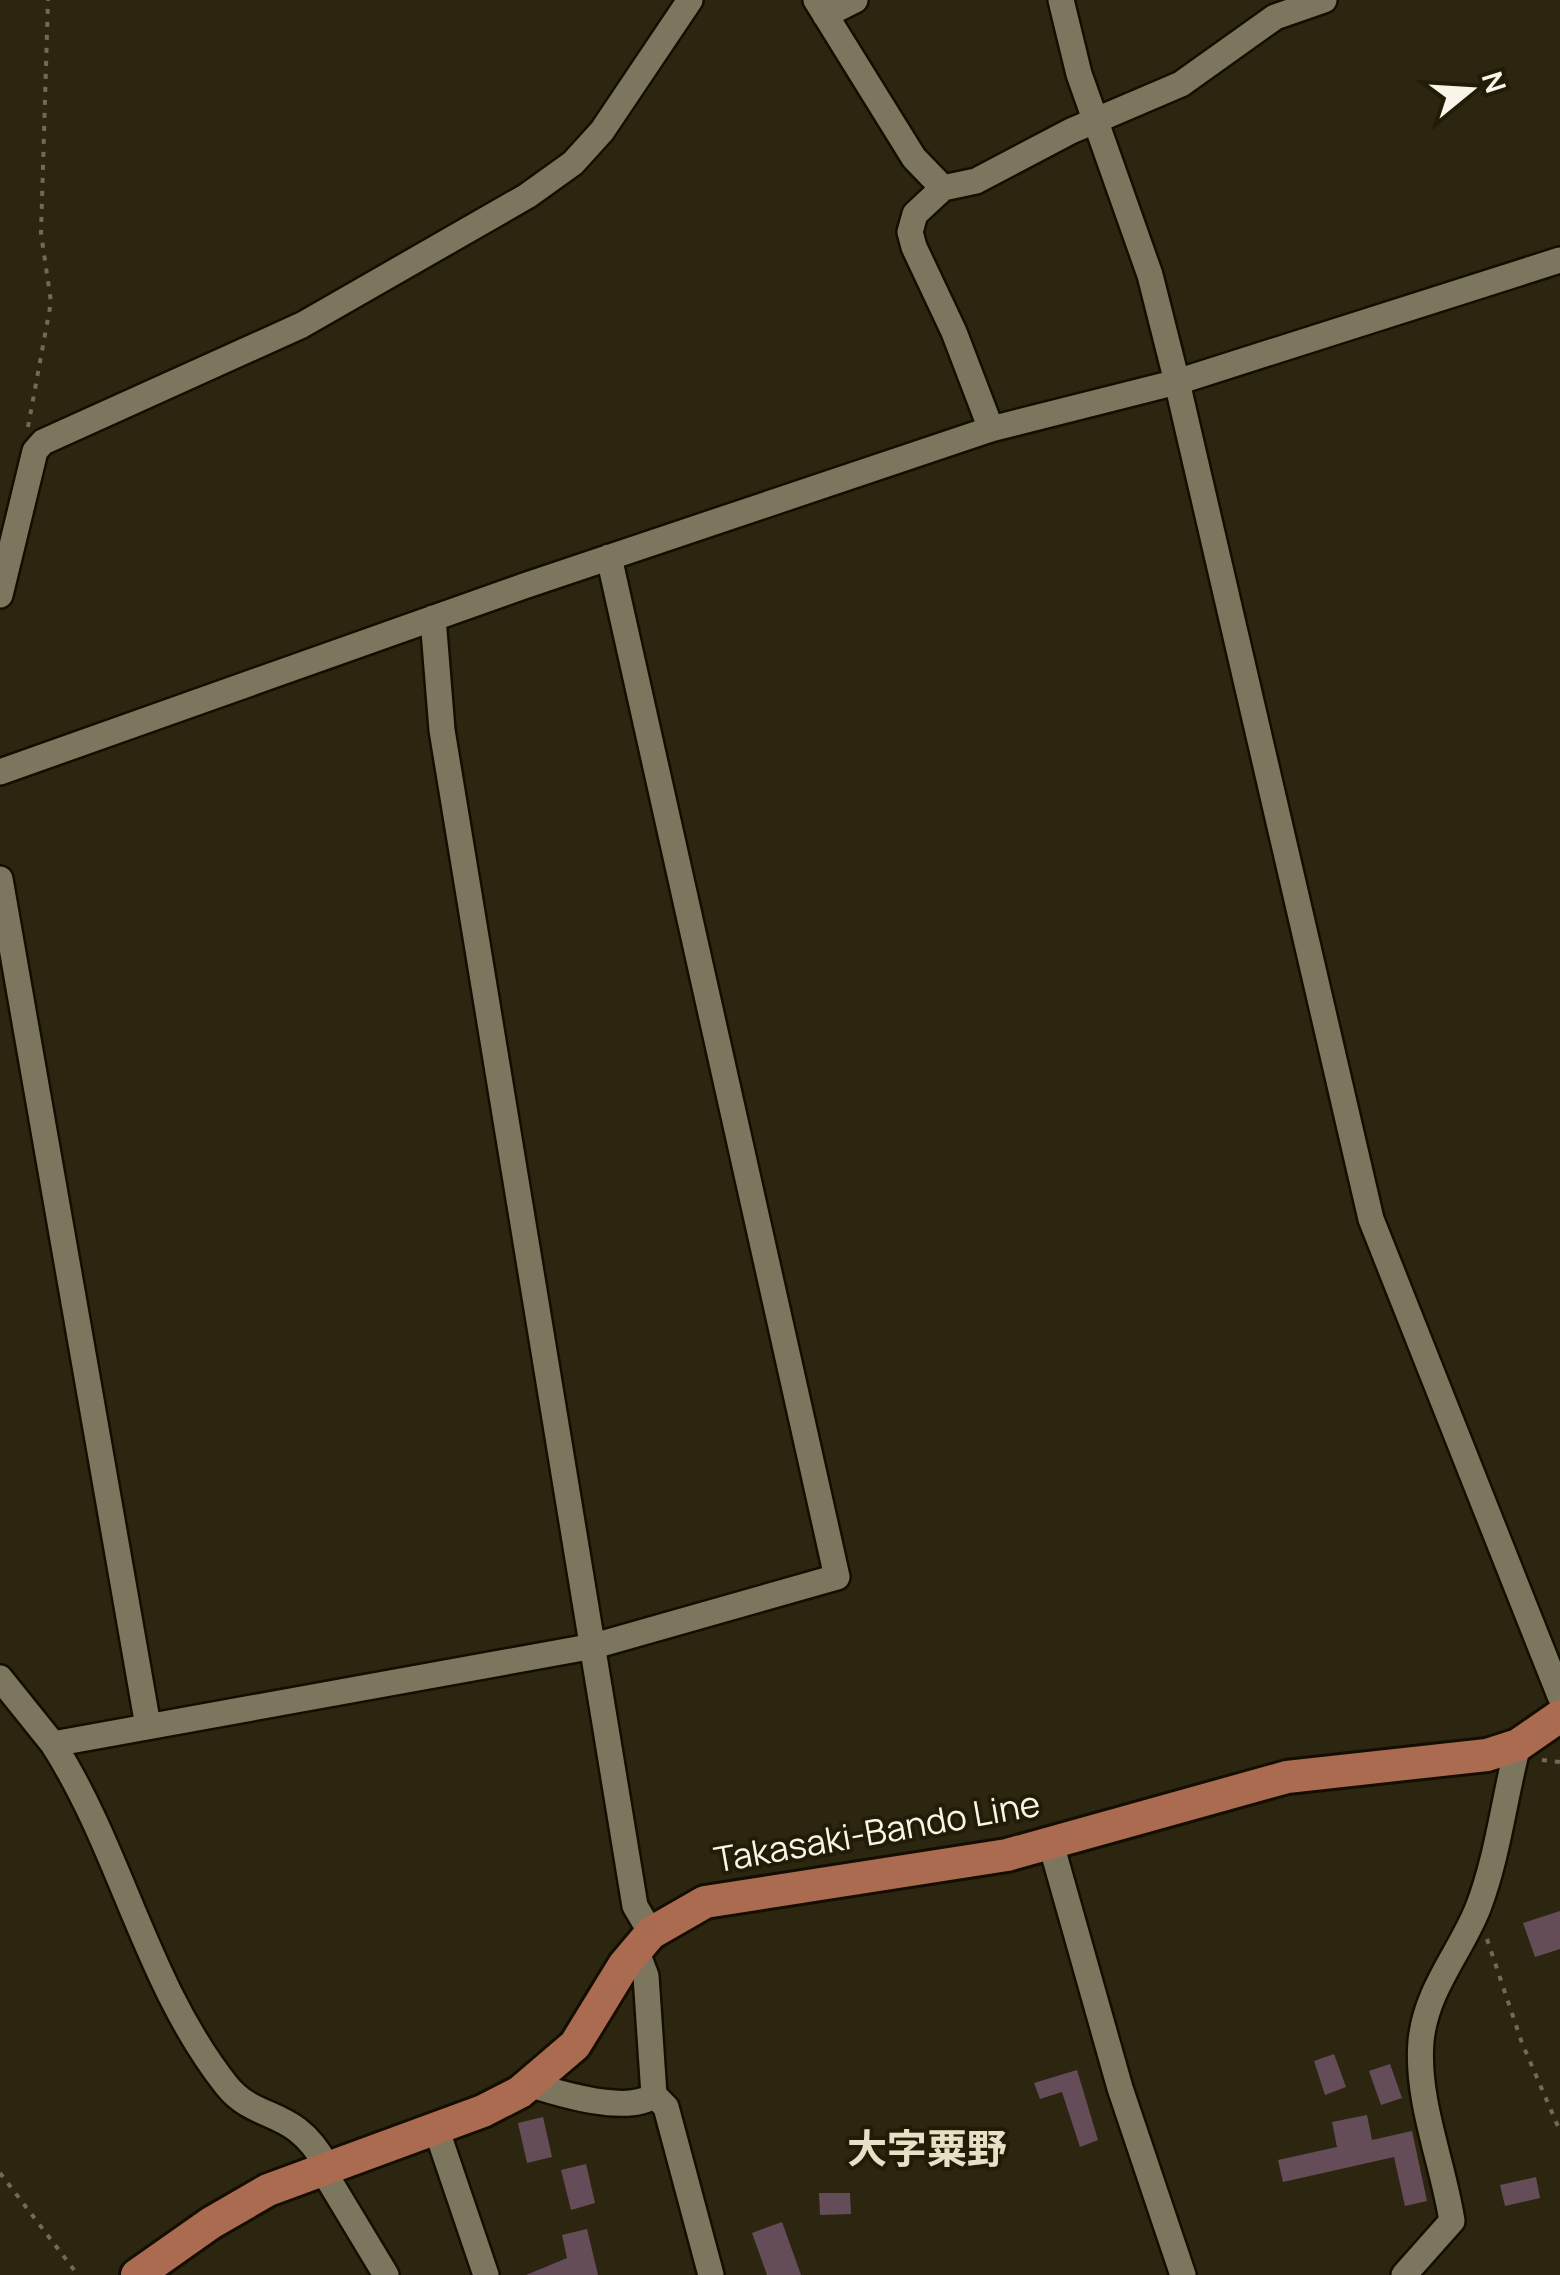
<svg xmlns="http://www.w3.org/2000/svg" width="1560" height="2275" font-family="Manrope,'Noto Sans JP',sans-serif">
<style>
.building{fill:#644d59}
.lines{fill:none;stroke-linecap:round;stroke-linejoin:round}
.minor-casing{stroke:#140e00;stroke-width:30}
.major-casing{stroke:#140e00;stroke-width:38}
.path{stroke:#706a58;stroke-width:4;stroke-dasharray:5 8;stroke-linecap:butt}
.minor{stroke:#7d765f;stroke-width:25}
.major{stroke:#ab6b51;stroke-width:32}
.labels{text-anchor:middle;stroke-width:8;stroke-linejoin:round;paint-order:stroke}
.street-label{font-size:35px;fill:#f9f5e8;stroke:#221c07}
.quarter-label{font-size:40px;font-weight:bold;fill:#e8e0c6;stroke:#221c07}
</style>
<rect width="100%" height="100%" fill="#2c2611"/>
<path class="building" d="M1560,1911V1949L1535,1957L1523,1923Z
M1334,2054L1346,2087L1325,2095L1314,2061Z
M1390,2064L1402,2098L1381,2105L1369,2071Z
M1077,2070L1098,2140L1080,2147L1062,2092L1040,2099L1034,2083Z
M1367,2115L1372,2140L1412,2131L1427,2201L1405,2206L1394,2157L1283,2182L1278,2160L1337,2147L1332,2122Z
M543,2117L552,2157L527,2163L518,2123Z
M586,2164L595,2203L571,2210L561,2170Z
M1536,2177L1540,2198L1505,2206L1500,2185Z
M819,2193H850L851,2214L820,2215Z
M782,2222L801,2275H767L752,2233Z
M587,2229L598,2275H526L567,2258L562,2235Z"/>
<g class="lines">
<g class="minor-casing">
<path id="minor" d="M816,0L914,158L943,188
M1061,0L1079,74L1150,275L1177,382L1371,1219L1560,1696
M825,15L855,0
M991,429L954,332L914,247L910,232L915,214L943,188L976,181L1071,131L1181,84L1275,17L1324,0
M0,595L35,451L43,442L302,325L527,196L573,163L602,131L690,0
M433,618L442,730L635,1906L651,1933
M0,772L524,586L991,429L1177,382L1560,260
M0,879L148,1726
M0,1678L53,1744L594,1646L837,1577L609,557
M53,1744C122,1852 146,1984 227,2086C257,2123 294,2106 326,2165
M1051,1844L1120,2088L1183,2275
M636,1950L646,1976L654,2095L666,2107L711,2275
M532,2085C561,2094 628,2115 654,2095
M436,2128L486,2275
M321,2167L386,2275
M1404,2275L1452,2221C1443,2162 1416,2101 1421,2041C1426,1990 1460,1953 1478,1908C1498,1856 1504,1799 1518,1745"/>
</g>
<g class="major-casing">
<path id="major" d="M137,2275L211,2223L268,2190L483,2111L520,2092L575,2045L624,1965L651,1933L705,1902L1007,1855L1287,1777L1487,1755L1518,1745L1560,1716"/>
</g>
<path class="path" d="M28,427L51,302L41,233L48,0
M1542,1760L1560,1762
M1487,1939L1522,2043L1560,2131
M0,2173L78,2275"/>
<use href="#minor" class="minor"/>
<use href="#major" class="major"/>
</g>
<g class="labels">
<g class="street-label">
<text transform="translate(877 1832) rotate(-10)" y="12">Takasaki-Bando Line</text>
</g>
<g class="quarter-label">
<text x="927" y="2163">大字粟野</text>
</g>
</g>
<g transform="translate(1470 90) rotate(72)" stroke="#221c07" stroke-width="8" paint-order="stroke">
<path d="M0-8L18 38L0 25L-18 38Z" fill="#f9f5e8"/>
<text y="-15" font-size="28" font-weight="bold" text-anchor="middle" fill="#f9f5e8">N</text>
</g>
</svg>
